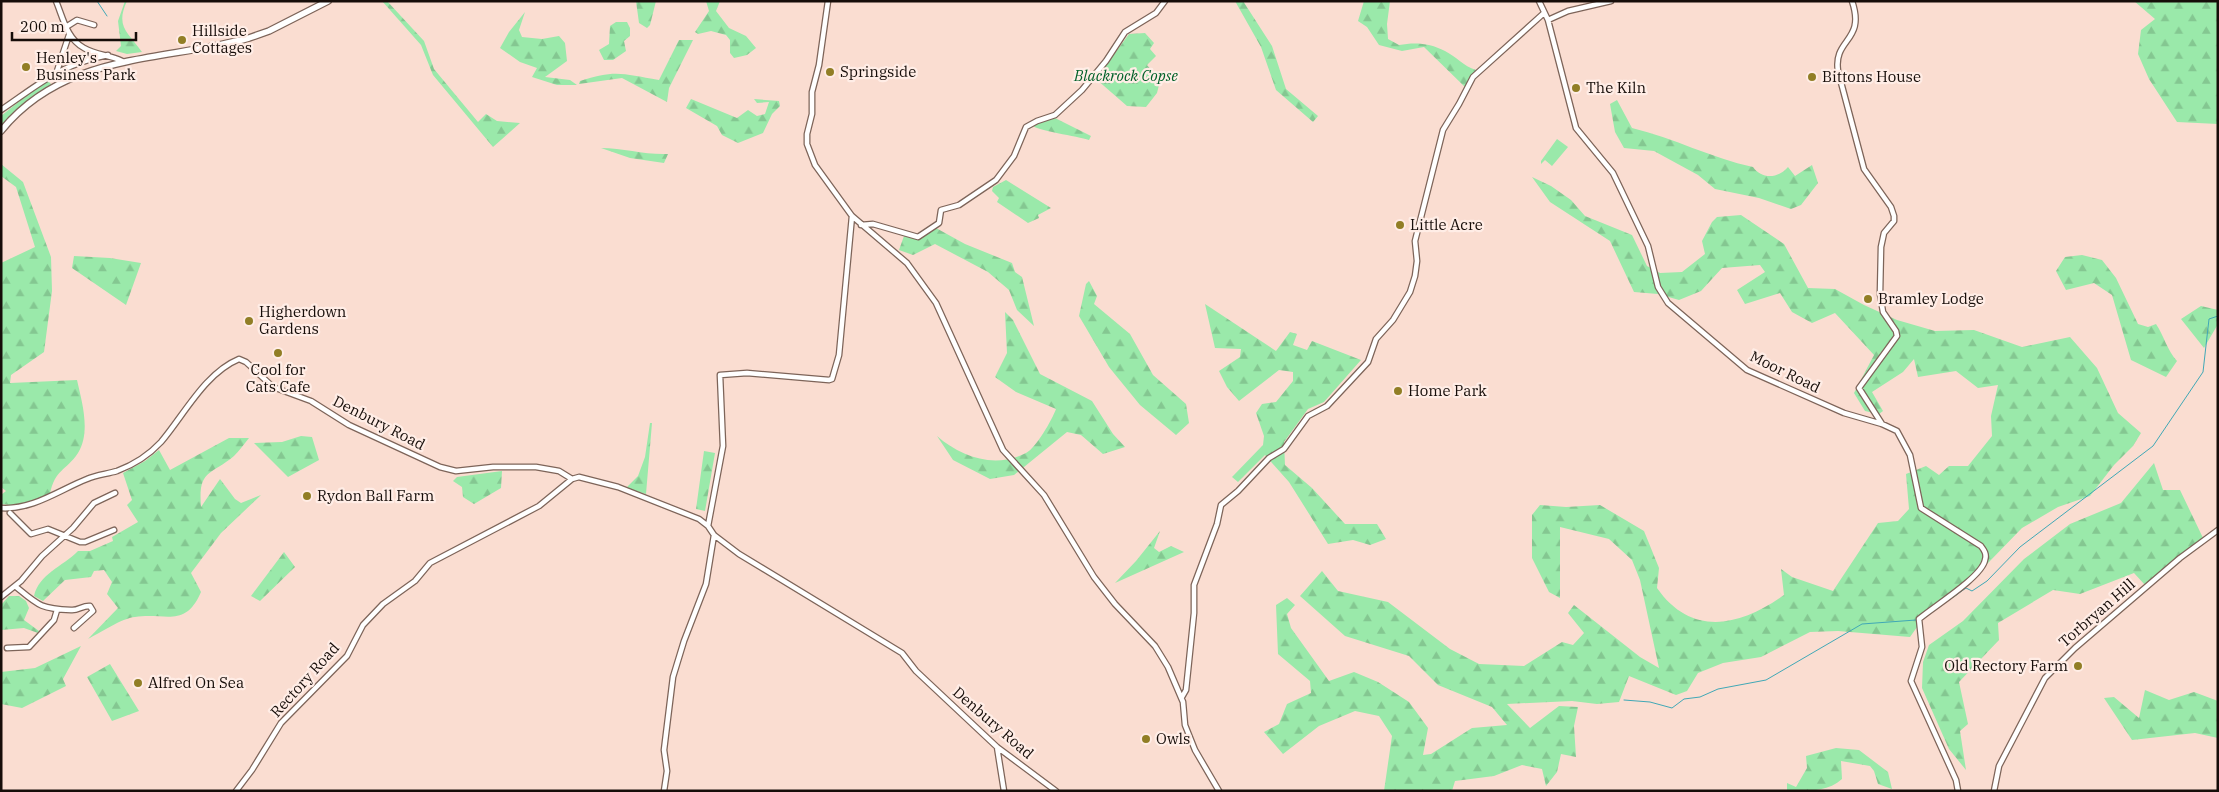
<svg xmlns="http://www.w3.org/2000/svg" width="2219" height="792" font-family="'IBM Plex Serif',serif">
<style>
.forest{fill:url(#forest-firs)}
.pitch{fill:#9ae9aa}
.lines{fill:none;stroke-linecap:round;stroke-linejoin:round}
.stream{stroke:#40a8b6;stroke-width:1}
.minor-casing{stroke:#7d6459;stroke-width:7}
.major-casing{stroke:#7d6459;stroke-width:8}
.minor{stroke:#fff;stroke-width:4.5}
.major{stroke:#fff;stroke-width:5.5}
.poi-dot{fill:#917e25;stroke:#ffede6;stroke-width:2}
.labels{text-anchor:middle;stroke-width:4.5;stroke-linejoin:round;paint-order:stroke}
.poi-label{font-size:15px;fill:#160d09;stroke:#ffede6;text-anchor:start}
.park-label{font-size:15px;font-style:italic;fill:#006129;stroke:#ffede6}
.street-label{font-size:15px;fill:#160d09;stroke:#ffede6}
</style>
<defs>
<pattern id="forest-firs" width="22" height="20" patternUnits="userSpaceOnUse" patternTransform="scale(1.25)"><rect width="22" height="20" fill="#9ae9aa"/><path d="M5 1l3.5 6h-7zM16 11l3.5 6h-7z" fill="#84c791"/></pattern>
</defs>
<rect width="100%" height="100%" fill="#faddd1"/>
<path class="forest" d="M125,1H127C115,27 128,32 142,52L127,54L116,51L121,46L118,21Z
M382,1H387L424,41L434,69L478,122L486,114L497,121L520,123L493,147L433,75L421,45Z
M636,1H656L650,25L647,28L639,23Z
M706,1H720L716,11L729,28L746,36L756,48L747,55L734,58L730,53V40L726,35L711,31L698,34L695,32L709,11Z
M1235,1H1243L1272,46L1286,89L1318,116L1313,122L1276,90L1261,47Z
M1364,1H1390L1387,24L1388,39L1399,45C1415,42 1430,43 1445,51C1457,57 1463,66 1476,70L1466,88L1424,47L1402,51L1379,45L1367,27L1358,21Z
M2134,1H2218V124L2177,122L2149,79L2138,54L2141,30L2155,19Z
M525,12L519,30L522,37L542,39L559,36L565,43L567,61L545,77L570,80L577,85H557L532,77L537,68L520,62L500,48L509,32Z
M616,22H627L630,28V36L624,41L626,51L613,60H604L599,50L609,44L610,26Z
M1145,33L1154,43L1150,49L1156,56L1147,65L1160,81L1157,93L1146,107L1127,106L1096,79L1129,34Z
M679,40H693L669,88L667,102L622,78L579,84L580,81C615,69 624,74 659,80Z
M57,74L55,80L49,82L52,85L14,114L1,128V116L41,84Z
M691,99L737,118L748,110L757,116L765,114L769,102L757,103L754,99L779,101L780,106L772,114L763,133L738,143L722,135L717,126L686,108Z
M1617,100L1632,128C1674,138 1711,158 1753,167C1762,180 1779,178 1788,167L1795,176L1812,165L1818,183L1801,205L1791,209L1759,198L1715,189L1698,175L1654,151L1624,148L1615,132L1610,104Z
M1055,118L1091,136L1089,140C1078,136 1036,131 1032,125Z
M601,148C624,148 645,155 668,154L664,163L630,158Z
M1,164L23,182L51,257L52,291L44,352L11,375L10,383L77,380C82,402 91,432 78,453C66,471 55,469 50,494L17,506L1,504V495L6,491L1,487V263L35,247L16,187L1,176Z
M1532,177L1551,186L1571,200L1585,216L1632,235L1647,266L1660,273L1682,272L1705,254L1702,241L1712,222L1717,217L1741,215L1784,244L1808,288L1835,289L1864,305L1897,320L1935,331L1974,330L2022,347L2070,337L2097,368L2118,413L2141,433L2133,446L2114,465L2090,496L2058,507L2022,528L1956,596L1927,613L1910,637L1838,631L1810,632L1761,657L1723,663L1698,673L1687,691L1676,695L1629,676L1619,702L1597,704L1572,701L1507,704L1530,728L1559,706L1578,707L1574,726L1576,757L1561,754L1557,772L1546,786L1542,769L1522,765L1494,776L1455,781L1452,791H1384L1392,736L1379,716L1355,711L1319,726L1283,754L1264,732L1279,724L1287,704L1311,693L1310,681L1278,654L1276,605L1287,598L1295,605L1287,614L1291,628L1329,681L1354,672L1378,682L1409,702L1428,728L1423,755L1431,754L1472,728L1507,725L1492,707L1438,685L1409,656L1345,636L1300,596L1322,571L1338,591L1388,602L1450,649L1479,664L1524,666L1562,642L1573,645L1584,633L1568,613L1574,605L1640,657L1659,668L1640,580L1632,560L1609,539L1560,527V598L1549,592L1532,558V515L1540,505L1566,507L1600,505L1644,531L1659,568L1657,588C1692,638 1741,626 1784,595L1781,569L1792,577L1833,591L1878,523L1898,521L1909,509L1906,474L1926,466L1939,475L1949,466H1968L1992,436L1991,416L1998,385L1978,388L1956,371L1918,377L1914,359L1903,372L1872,392L1883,411L1879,414L1865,411L1854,393L1874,355L1835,313L1812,323L1792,312L1780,293L1745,304L1737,290L1765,272L1760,265L1722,268L1701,291L1679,300L1658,294L1634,292L1610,241L1550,202Z
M1006,180L1051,208L1038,215L1039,218L1028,223L997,202L999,198L992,191L993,187Z
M936,228L965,244L1012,263L1015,272L1022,277L1034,326L1017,310L1009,290L988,272L935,244L913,255L899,250L904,236L919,238Z
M2082,255L2102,260L2116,278L2138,324L2148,327L2156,324C2164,336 2167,350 2177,361L2166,377L2131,360L2112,295L2094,283L2066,290L2056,271L2065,257Z
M74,256L110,258L141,263L126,305L72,268Z
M1089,281L1097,296L1094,304L1130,334L1153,375L1186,404L1189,423L1176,435L1140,405L1109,367L1079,316L1086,284Z
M1205,304L1276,351L1290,332L1297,334L1293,345L1307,350L1312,341L1361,360L1324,402L1308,409L1284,442L1285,465L1312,488L1345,524H1377L1386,539L1370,545L1353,540L1328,544L1289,482L1265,455L1238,482L1232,477L1263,445L1264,436L1256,413L1262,404L1276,402L1293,381V372L1279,370L1239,401L1227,387L1219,371L1240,357L1241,349L1215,348Z
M2201,306L2218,310V324L2204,348L2181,319Z
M1005,312L1013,320L1040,374L1092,401L1113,434L1125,447L1103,454L1081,435L1067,432L1014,475L990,479L953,460L937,436C961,457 995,469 1026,453C1036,448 1052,420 1056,409L1016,392L995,377L1007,353Z
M650,423H652L646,494L626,488L638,476L645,457Z
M301,436L312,437L319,460L288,477L254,443L282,442Z
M229,438H249C244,444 239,451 234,456C210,476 198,469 201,507L220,479L235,499L241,503L261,495L221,533L191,573L201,592C185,629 165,612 135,617C122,618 100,633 88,639L118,608L107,594L112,582L104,570L94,571L91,577L65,580L43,601L34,596C39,574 62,567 78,551H90L113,541L112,537L138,522L127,505L132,500L123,473L145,461L159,450L170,470Z
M704,451L715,453L705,511L696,509Z
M2154,463L2163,490H2180L2204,540L2145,585L2134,573L2080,594L2053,590L1998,623L1999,640L1959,682L1968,724L1960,731L1966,770L1949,749L1922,688L1923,662L1929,645L1963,621L2024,559L2070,524L2121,503Z
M502,471L501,488L474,504L463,497L462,487L453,481L457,477Z
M1160,531L1154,548L1159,552L1171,546L1184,552L1115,583L1136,561Z
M284,552L295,567L260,601L251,596Z
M9,596H19L26,601L29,608L24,620L39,631L38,633L24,628L1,630V605Z
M81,646L63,679L66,686L22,708L1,704V672L35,668Z
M110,664L139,711L112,721L87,677Z
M2145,690L2169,700L2194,692L2218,701V738L2195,733L2132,740L2104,698L2114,697L2139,718Z
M1836,748L1859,750L1888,772L1892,789L1878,784L1874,771L1870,766L1841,761L1842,779C1828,792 1807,791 1787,791V783L1796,787L1807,768L1806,756Z"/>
<path class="pitch" d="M1557,139L1568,147L1552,166L1545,160L1541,164V161Z"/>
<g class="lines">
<path class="stream" d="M97,1L107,16
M1922,619L1966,588L1972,591L1987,581L2020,547L2153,446L2203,372L2209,319L2218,316
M1624,700L1650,702L1672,708L1684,699L1700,697L1718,689L1766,680L1862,624L1916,620"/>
<g class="minor-casing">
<path id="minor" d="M56,1C63,18 67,39 84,48C96,55 110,55 122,61
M828,1L819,65L812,92V114L807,134V144L815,165L852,216L907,263L936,303L1003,450L1044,495L1094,577L1115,604L1155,646L1168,667L1183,702L1185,725L1195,750L1219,791
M1539,1L1548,20L1576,128L1613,173L1648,246L1658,287L1668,303L1747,370L1844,413L1882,424L1897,431L1910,455L1921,508L1981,546C1984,550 1987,554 1985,560C1982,577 1933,607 1919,619L1922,647L1911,681L1956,780L1958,791
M1852,1C1866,42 1833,38 1838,71L1864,169L1891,207L1894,216V221L1884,233L1881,247L1880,294L1883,312L1896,331L1897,336L1859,388L1882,424
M1548,20L1568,11L1611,1
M66,27L77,20L94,25
M57,71L69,35
M1,110C41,83 59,65 108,55
M861,225L873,224L918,237L939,223L941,210L959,205L996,180L1014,156L1026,127L1037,121L1055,115L1082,90L1106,61L1125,32L1156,13L1165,1
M1,508C33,510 59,490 87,479C96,475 107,474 117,471C133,465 149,455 161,442C184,415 205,373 239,359L246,362L273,387L311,401L349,425L440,467L456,471L493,467H536L559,471L572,479L579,477L618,487L699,519L708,526L714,535L739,554L902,653L916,671L997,747L1056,791
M10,513L31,534L48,529L80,542H85L114,530
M708,526L723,446L720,375L747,373L829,380L832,379L839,355L852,216
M15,586C38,605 40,609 71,610C78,611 83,605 90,606L93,611L74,628
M1,597L21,581L42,556L73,528L94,503L115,493
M7,648L29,647L54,620L57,610
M1182,697L1186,690L1194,613V585L1217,524L1221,505L1238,491L1269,458L1284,449L1308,416L1327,406L1368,362L1376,339L1393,320L1410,292L1415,276L1417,261L1415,241L1443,130L1459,104L1473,77L1544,13
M997,747L1004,791
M236,791L252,770L281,723L347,656L363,625L383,604L415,581L430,563L539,506L572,479
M664,791L667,771L664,750L673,677L684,641L706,584L714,535
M1994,791L1999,766L2045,678L2075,648L2180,558L2218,530"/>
</g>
<g class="major-casing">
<path id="major" d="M1,131C65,52 162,62 249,38L269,31L328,1"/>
</g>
<use href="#minor" class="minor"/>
<use href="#major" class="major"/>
</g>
<g class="poi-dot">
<circle cx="182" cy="40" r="5"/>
<circle cx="26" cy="67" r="5"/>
<circle cx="830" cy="72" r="5"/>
<circle cx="1812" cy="77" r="5"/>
<circle cx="1576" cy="88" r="5"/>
<circle cx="1400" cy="225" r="5"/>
<circle cx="1868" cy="299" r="5"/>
<circle cx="249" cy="321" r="5"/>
<circle cx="278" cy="353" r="5"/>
<circle cx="1398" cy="391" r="5"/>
<circle cx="307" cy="496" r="5"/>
<circle cx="2078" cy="666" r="5"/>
<circle cx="138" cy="683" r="5"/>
<circle cx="1146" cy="739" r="5"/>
</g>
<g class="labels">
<g class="poi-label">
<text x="192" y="36">Hillside<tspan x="192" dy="17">Cottages</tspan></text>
<text x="36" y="63">Henley's<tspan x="36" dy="17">Business Park</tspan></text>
<text x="840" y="77">Springside</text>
<text x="1822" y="82">Bittons House</text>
<text x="1586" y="93">The Kiln</text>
<text x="1410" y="230">Little Acre</text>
<text x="1878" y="304">Bramley Lodge</text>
<text x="259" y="317">Higherdown<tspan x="259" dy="17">Gardens</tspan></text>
<text x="278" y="375" text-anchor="middle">Cool for<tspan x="278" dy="17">Cats Cafe</tspan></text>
<text x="1408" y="396">Home Park</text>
<text x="317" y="501">Rydon Ball Farm</text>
<text x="2068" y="671" text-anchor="end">Old Rectory Farm</text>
<text x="148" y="688">Alfred On Sea</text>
<text x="1156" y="744">Owls</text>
</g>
<g class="park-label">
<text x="1126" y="81">Blackrock Copse</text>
</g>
<g class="street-label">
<text transform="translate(1785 372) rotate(26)" y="5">Moor Road</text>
<text transform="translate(379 423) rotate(27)" y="5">Denbury Road</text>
<text transform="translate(2097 613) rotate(-41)" y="5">Torbryan Hill</text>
<text transform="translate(305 680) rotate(-48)" y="5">Rectory Road</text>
<text transform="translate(993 723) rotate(41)" y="5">Denbury Road</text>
</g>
</g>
<rect width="2219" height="792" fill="none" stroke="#160d09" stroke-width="5"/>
<path d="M12 32v8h124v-8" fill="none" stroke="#160d09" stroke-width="2.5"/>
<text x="20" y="32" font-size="15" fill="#160d09" stroke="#ffede6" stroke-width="4" paint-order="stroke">200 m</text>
</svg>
